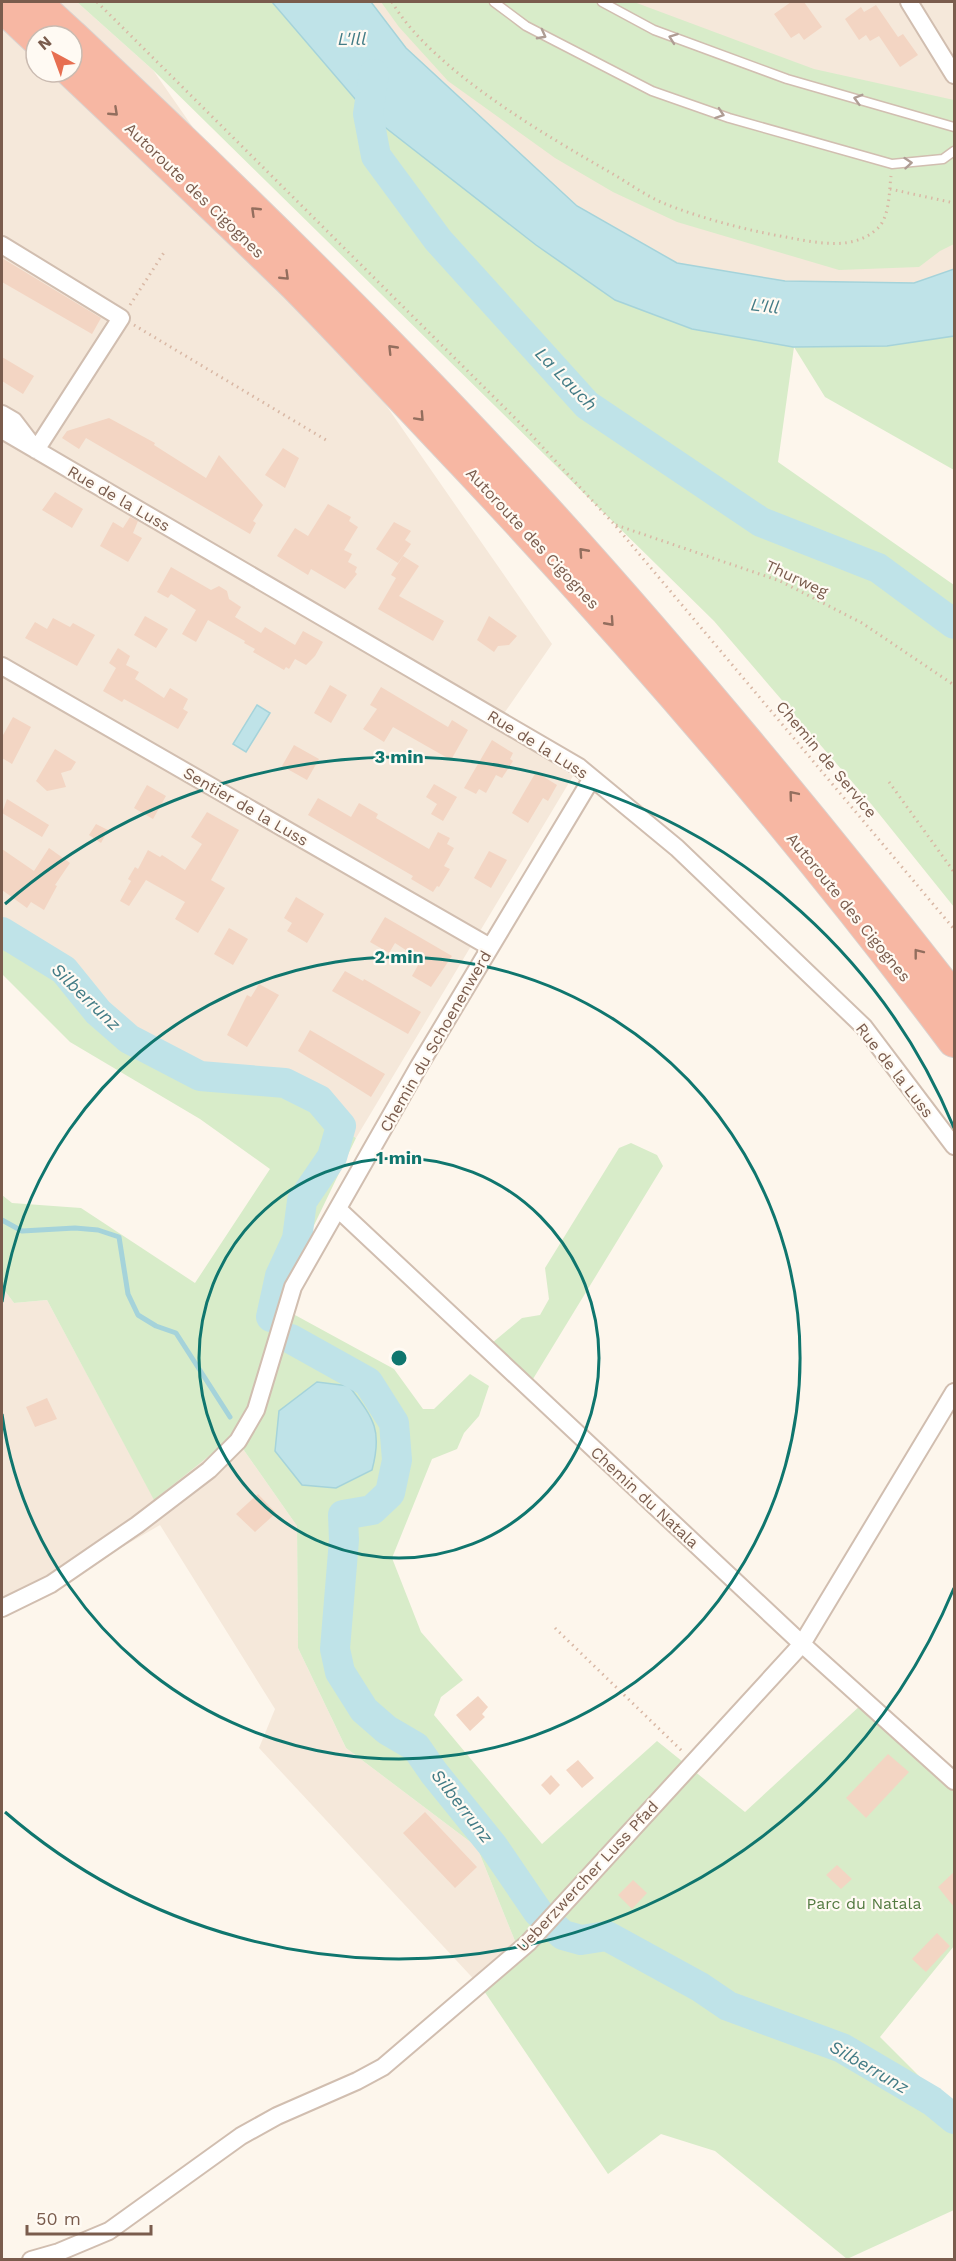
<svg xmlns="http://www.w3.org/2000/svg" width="956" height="2261" font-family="'Work Sans',sans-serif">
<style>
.residential{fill:#f5e8da;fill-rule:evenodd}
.green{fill:#d8ecc9}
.water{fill:#bfe3e8;stroke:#a5d3da;stroke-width:1.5}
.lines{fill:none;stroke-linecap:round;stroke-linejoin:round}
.stream{stroke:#a5d3da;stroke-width:5}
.river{stroke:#bfe3e8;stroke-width:30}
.building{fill:#f3d5c3}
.lane-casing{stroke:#d1beb0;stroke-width:11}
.street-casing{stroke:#d1beb0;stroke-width:20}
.highway-casing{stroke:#dad1cd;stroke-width:34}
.path{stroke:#d9b8a5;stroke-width:3;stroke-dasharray:1.5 4.5;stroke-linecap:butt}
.lane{stroke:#fff;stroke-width:8}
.street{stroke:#fff;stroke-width:16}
.highway{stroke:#f7b7a3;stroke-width:32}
.oneway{stroke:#af9d94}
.oneway2{stroke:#936e5e}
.ring{fill:none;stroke:#0f766e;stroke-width:3}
.labels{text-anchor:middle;stroke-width:4.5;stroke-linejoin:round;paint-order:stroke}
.street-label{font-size:16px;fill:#7a5c4d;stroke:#fffaf3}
.park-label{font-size:16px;fill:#537a41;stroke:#fffaf3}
.water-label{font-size:18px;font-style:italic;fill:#437c86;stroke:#fffaf3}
.centre{fill:#0f766e;stroke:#fffaf3;stroke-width:3}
.ring-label{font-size:18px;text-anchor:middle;font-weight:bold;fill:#0f766e;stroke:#fffaf3;stroke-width:4.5;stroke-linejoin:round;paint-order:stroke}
</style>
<rect width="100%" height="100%" fill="#fdf6ec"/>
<path class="residential" d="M2,2H77L153,70L552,644L496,725L573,776L356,1138L259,1079L169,1072L66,970L2,928ZM36,36H72V72H36Z
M371,2H954V269L914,283L785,281L677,263L577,206L406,48Z
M2,1287L14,1303L47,1300L154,1499L234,1436L297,1526L298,1648L346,1748L477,1847L515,1941L482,1988L259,1748L275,1709L160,1525L2,1617Z"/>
<path class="green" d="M77,2H272L368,114L536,245L615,300L692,329L793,347L887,346L954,336V470L825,397L794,347L778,462L954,585V907L872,805L714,621L153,70Z
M381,2H634L814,69L954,100V244L940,251L919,267L839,270L677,222L613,192L555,158L448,81L399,27Z
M2,928L66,970L169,1072L259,1079L356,1138L305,1244L284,1309L394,1369L423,1409H434L470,1374L489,1386L479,1416L464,1433L457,1449L432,1459L392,1558L421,1632L463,1680L441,1697L434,1715L542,1844L657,1741L745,1812L862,1704L954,1790V1946L880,2037L954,2111V2210L847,2259L715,2151L661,2134L608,2174L482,1988L515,1941L477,1847L346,1748L298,1648L297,1526L234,1436L154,1500L47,1300L14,1303L2,1287V1195L12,1203L81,1208L195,1283L270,1169L200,1119L70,1042L2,974Z
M631,1143L657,1155L663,1166L533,1379L492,1343L522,1318L540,1315L549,1299L545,1268L619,1148Z"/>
<path class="water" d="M272,2H371L406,48L577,206L677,263L785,281L914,283L954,269V336L887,346L793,347L692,329L615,300L536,245L368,114Z
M257,705L270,713L246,752L233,744Z
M317,1382L349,1386C373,1418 383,1429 372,1470L336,1488L302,1485L275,1451L279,1411Z"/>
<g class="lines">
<path class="stream" d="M2,1220L22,1231L75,1228L98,1230L119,1237L128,1294L138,1315L156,1326L176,1333L230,1417"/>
<path class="river" d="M374,74L368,114L376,156L438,240L587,405L761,522L878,568L954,624
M2,932L64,970L98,1012L129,1039L200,1076L285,1083L319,1100L341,1126L332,1157L302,1201L297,1239L280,1276L271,1317
M291,1339L368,1382L394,1423L397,1460L390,1493L372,1510L343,1515L344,1540L335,1649L340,1672L364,1710L387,1730L416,1747L434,1773L493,1846L538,1912L563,1935L581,1940L607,1936L700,1987L728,2006L842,2048L932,2101L954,2119"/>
</g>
<path class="building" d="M791,2H804L822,27L804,40L799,33L791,38L774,14Z
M876,5L898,37L903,34L918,55L900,67L879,36L870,41L866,35L859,40L845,19L861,7L864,12Z
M2,258L101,318L92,334L2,282Z
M2,357L34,376L23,394L2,381Z
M109,418L155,443L154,445L206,478L219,455L263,505L253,521L256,523L250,534L86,438L79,449L62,438L67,431Z
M283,448L299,458L285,488L265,475Z
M55,492L83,509L72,528L42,510Z
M328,504L351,517L349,521L358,527L344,550L352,554L348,562L357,567L355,572L357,574L345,589L311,569L308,575L277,556L295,528L308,536Z
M130,517L138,521L133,533L142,538L128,562L100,546L113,522L123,528Z
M394,522L411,531L405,540L411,544L398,563L376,549Z
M403,556L419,566L399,596L444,621L433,641L378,609L396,578L391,575Z
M171,567L211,590L219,586L227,591L229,599L241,607L235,617L261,633L265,627L295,645L303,631L323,642L315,656L306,665L295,659L289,669L286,667L284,670L253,652L255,649L244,643L245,641L208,620L196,642L182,634L196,610L171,594L168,598L157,592Z
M145,616L168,629L156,648L134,635Z
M489,616L517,636L509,645L498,646L494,652L477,640Z
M53,618L70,627L73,623L95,635L77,666L25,638L35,622L47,629Z
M118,648L130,656L126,665L139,672L135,679L164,698L170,688L188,699L183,709L188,712L178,729L124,699L122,702L103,691L116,668L109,663Z
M330,685L347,695L331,723L314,713Z
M381,687L448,727L452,720L468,730L451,760L393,727L384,742L363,729L377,709L370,705Z
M13,717L31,727L12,764L2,758V737Z
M492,740L513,753L510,759L513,761L502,778L496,775L486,793L479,789L476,794L464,788Z
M294,745L319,759L307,780L282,766Z
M55,749L76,762L71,770L61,773L66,787L47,791L36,781Z
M536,772L557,785L548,801L543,798L528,823L512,813Z
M434,784L457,797L443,821L431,814L437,804L426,797Z
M147,785L166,796L153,819L134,808Z
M318,798L351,817L359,803L378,814L376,818L429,849L438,832L450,838L447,844L454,848L444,866L450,869L439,887L437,886L433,892L411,879L413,876L308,815Z
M7,799L49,825L42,837L2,813Z
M207,812L239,830L211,880L225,888L198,933L175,919L185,902L146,880L129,906L120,901L131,881L128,879L135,867L138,869L148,850L160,857L162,855L185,870L202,844L191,837Z
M96,824L108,830L101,843L89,835Z
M49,848L70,863L55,885L57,886L44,910L31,902L27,908L2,890V849L34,871Z
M489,851L507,860L491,888L474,878Z
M296,897L324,914L307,943L287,931L292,923L284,918Z
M385,917L452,956L431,987L412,976L421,960L395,943L389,953L370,942Z
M229,928L248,939L233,965L214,954Z
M345,971L363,981L364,979L421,1012L408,1034L332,991Z
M259,984L279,995L247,1047L227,1035L247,995L251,997Z
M310,1030L385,1074L371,1097L298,1051Z
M47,1398L57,1419L35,1427L26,1407Z
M258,1494L276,1513L255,1532L236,1514Z
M478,1696L488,1707L482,1714L485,1717L470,1731L456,1715Z
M888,1754L909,1772L866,1818L846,1798Z
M578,1760L594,1778L582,1788L566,1770Z
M551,1775L560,1785L550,1795L541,1785Z
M425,1812L477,1867L455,1888L403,1833Z
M837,1865L852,1879L841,1889L826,1875Z
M954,1872V1907L938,1887Z
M633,1880L647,1893L632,1909L618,1895Z
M937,1933L950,1946L926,1972L912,1959Z"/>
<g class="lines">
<g class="lane-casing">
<path id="lane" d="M494,2L526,26L652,91L729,118L892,164L943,159L954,151
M602,2L654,30L787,79L954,127"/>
</g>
<g class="street-casing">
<path id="street" d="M909,2L954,75
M2,245L121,318L36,450
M2,414L14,421L30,442
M2,430L579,767L677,848L864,1027L954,1146
M2,666L490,947
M338,1209L802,1644L954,1781
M2,1608L51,1584L137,1525L209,1470L238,1441L256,1410L293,1287L419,1066L592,778
M31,2260L59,2252L109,2231L241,2136L277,2116L357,2081L383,2067L528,1943L802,1644L954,1392"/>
</g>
<g class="highway-casing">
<path id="highway" d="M35,2L72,36
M2,6L36,38
M72,36C233,187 392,342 541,505C686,664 822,830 954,999
M72,72C147,143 222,214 296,286C353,344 408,404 464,463C637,647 803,839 954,1041"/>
</g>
<path class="path" d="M97,2L524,427L614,524L954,929
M392,2C431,69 545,135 613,174C630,184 649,198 668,205C707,220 750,231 791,238C819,243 854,251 878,228C890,216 889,191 891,176
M890,189L954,203
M130,305L165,251
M134,325L326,440
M616,525L780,581L862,623L954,685
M889,782L954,872
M555,1628L683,1752"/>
<use href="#lane" class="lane"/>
<use href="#street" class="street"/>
<use href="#highway" class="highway"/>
</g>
<defs><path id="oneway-chevron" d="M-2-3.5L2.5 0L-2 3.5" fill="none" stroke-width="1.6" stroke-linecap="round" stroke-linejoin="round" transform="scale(1.5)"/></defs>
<g class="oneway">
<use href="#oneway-chevron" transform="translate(542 35) rotate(28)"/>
<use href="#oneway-chevron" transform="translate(673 38) rotate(-160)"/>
<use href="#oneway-chevron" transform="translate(858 99) rotate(-164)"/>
<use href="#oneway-chevron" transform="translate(720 114) rotate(19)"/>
<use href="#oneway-chevron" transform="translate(908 163) rotate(-5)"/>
</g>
<g class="oneway2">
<use href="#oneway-chevron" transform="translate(114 112) rotate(43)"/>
<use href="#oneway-chevron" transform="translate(255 211) rotate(-136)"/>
<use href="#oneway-chevron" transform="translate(285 276) rotate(44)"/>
<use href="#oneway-chevron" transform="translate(392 349) rotate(-134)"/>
<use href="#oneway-chevron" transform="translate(420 417) rotate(47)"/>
<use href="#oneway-chevron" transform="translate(583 552) rotate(-132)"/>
<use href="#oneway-chevron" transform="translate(610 622) rotate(48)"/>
<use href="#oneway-chevron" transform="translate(793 795) rotate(-130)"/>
<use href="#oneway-chevron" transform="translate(918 953) rotate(-128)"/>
</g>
<g class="ring">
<circle cx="399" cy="1358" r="200"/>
<path d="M2 1302A401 401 0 1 1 2 1414"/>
<path d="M954 1588A601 601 0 0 1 5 1812M5 904A601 601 0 0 1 954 1128"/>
</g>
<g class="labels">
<g class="street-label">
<text transform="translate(195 190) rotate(44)" y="6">Autoroute des Cigognes</text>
<text transform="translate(119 498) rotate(30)" y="6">Rue de la Luss</text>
<text transform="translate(533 538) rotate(47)" y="6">Autoroute des Cigognes</text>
<text transform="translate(797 578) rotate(25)" y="6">Thurweg</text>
<text transform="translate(538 744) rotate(32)" y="6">Rue de la Luss</text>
<text transform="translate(827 759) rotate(50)" y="6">Chemin de Service</text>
<text transform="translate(246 806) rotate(30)" y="6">Sentier de la Luss</text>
<text transform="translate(849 907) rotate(51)" y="6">Autoroute des Cigognes</text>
<text transform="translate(435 1041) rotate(-60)" y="6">Chemin du Schoenenwerd</text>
<text transform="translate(895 1070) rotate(52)" y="6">Rue de la Luss</text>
<text transform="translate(645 1497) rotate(43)" y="6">Chemin du Natala</text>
<text transform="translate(587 1876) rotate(-47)" y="6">Ueberzwercher Luss Pfad</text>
</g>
<g class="park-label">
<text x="864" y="1909">Parc du Natala</text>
</g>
<g class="water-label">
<text x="352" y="45">L'Ill</text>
<text transform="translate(765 306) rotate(7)" y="6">L'Ill</text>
<text transform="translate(566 379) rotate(46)" y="6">La Lauch</text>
<text transform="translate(86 997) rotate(44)" y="6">Silberrunz</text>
<text transform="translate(462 1806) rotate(52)" y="6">Silberrunz</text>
<text transform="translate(869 2067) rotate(30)" y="6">Silberrunz</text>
</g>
</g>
<circle cx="399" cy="1358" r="9" class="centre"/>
<g class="ring-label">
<text x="399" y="763">3 min</text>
<text x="399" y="963">2 min</text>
<text x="399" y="1164">1 min</text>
</g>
<rect width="956" height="2261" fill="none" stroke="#7a5c4d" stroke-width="6"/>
<g transform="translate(54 54) rotate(319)"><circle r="28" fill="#fffaf3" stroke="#cabbb1" stroke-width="1.5"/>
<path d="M0-4.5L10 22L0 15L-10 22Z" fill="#e76f51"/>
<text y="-9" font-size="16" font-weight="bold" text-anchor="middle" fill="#7a5c4d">N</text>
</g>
<path d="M27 2225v9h124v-9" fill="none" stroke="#7a5c4d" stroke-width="3"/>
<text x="36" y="2225" font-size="18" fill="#7a5c4d" stroke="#fffaf3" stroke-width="4.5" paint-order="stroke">50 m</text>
</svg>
